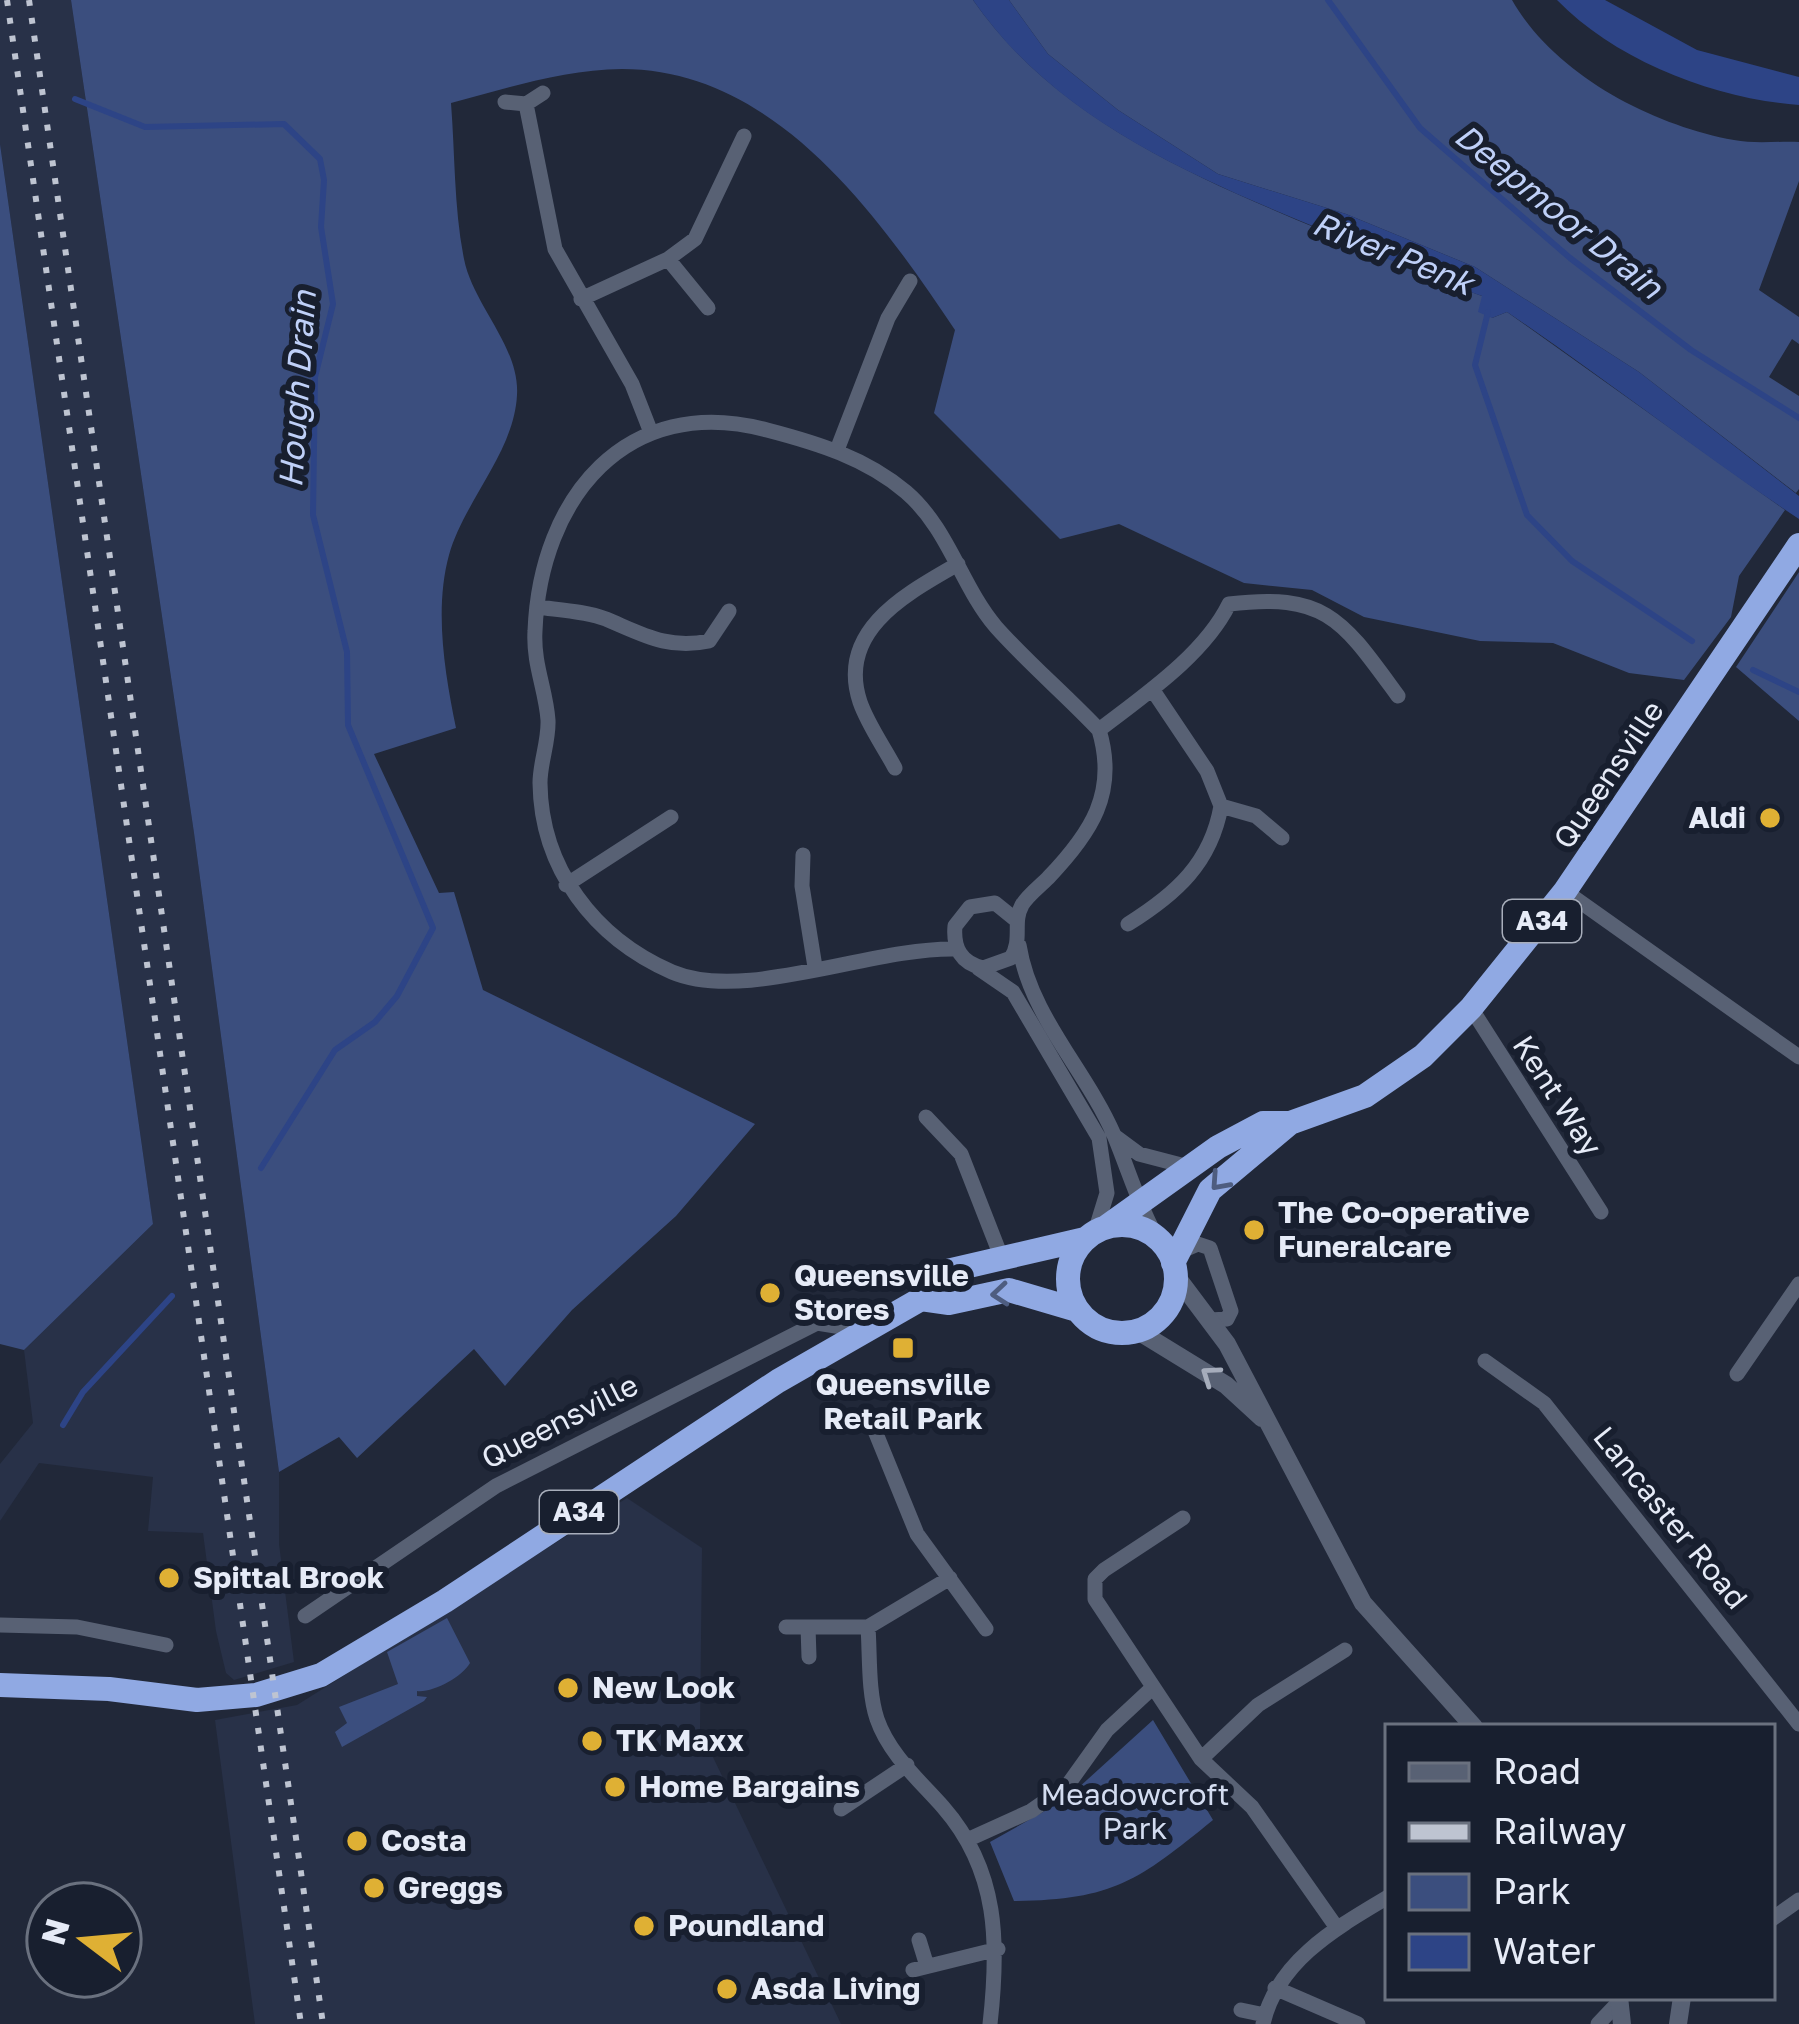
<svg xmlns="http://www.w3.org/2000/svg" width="1799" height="2024" font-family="'Golos Text',sans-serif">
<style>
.built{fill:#283148}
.green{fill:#3b4e7e}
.water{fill:#2d4486}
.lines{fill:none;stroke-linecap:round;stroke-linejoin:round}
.stream{stroke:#2d4486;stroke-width:6}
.minor{stroke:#586174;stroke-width:15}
.tertiary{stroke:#586174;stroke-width:18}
.trunk{stroke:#90a9e3;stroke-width:24}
.rail{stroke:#bec4d1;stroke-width:6;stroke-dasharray:6 12;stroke-linecap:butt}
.oneway{stroke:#4e5d80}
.oneway2{stroke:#a6adbc}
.poi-dot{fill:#dfb034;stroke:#181f2f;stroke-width:4.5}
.labels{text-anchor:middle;stroke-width:12;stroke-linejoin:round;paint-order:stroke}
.shield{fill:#181f2f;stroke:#a8aebb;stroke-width:3}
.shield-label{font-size:27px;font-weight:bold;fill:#e6ebf7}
.street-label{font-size:30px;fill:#e6ebf7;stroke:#181f2f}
.poi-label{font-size:30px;font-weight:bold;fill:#e6ebf7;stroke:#181f2f;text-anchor:start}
.park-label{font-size:30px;fill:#d3dcf0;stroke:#181f2f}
.water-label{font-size:33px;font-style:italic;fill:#bfd0f8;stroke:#181f2f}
</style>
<rect width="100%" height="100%" fill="#212839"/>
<path class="built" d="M0,0H71L194,833L279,1472V1544L294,1662L234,1680L226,1673L216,1631L203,1533L148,1531L153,1477L39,1463L0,1521V1464L33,1423L24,1350L153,1224L0,144Z
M627,1498L702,1548L700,1730L841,2024H255L215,1720L297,1705Z"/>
<path class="green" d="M71,0H973C1055,118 1192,176 1321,230C1375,252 1427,277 1482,296L1492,318L1507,312L1785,510L1739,576L1731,617L1684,680L1629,673L1553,643L1480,641L1364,617L1312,590L1244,583L1119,524L1060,539L934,413L955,330C879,217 776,69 622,69C563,70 507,88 451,103C455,154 454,209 464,259C473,305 520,347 517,395C514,453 464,501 449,555C434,610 445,674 456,728L374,754L439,893L454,892L483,990L755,1124L676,1216L572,1310L505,1386L474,1349L357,1458L339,1437L279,1472L194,833Z
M1009,0H1512C1555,75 1652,125 1734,140C1754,144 1778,141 1799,142V181L1759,290L1799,317V344L1792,339L1769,377L1799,396V489L1796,493L1639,372L1475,267L1346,214L1218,174L1118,110L1048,54Z
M0,144L153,1224L24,1350L0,1344Z
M1799,572V721L1736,667Z
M447,1618L470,1663C462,1677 433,1693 417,1691V1696L427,1697L424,1701L342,1747L335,1732L347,1723L339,1707L398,1684L387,1652Z
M1153,1720L1213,1820C1138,1881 1113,1900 1014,1901L990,1842L1066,1799Z"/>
<path class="water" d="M973,0H1009L1048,54L1118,110L1218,174L1346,214L1475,267L1639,372L1799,496V519C1699,453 1606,379 1507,312L1492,318L1478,312L1482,296C1426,277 1374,252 1320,229C1191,176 1055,119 973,0Z
M1557,0H1605L1697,50L1799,77V105C1716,99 1616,61 1557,0Z"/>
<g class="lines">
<path class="stream" d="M1328,0L1420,128L1570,258L1691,350L1799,418
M75,99L145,127L284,124L320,159L324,180L321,227L333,304L315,377L313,515L347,652L348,725L433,928L397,996L375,1022L335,1050L261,1168
M1488,312L1475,365L1527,515L1572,561L1692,641
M1753,670L1799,692
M63,1425L83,1392L172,1296"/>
<path class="minor" d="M505,102L526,104L543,93
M526,104L555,249L632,384L650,430
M668,259L708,308
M581,299L668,259L695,239L744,136
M837,450L888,318L910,281
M537,607C559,610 585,611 606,619C642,634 668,650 709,641L729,611
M1152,689L1207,771L1221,806
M1099,730C1143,696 1204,655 1229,604C1327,592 1343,621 1398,696
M895,768C884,747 868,725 860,702C836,630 908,593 958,564
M1221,806L1256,816L1282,838
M803,855L802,886L815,967
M566,885L671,817
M1565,891L1799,1057
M1128,924C1176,894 1211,863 1221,806
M1019,945C1030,1016 1086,1070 1114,1135C1129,1171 1138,1204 1157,1238
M956,949C872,947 745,1003 672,972C594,938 541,868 540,783C540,762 549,741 548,720C546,690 533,664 535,631C540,498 627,392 767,430C817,443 866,458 906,492C949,529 961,586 996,627C1028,663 1066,695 1099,730C1118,793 1091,833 1048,878C1039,887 1028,895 1022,905C1012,923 1023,939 1011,958L983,968C961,963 953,948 955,926L970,907L995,903L1016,920
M978,968L1013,992L1099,1138L1107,1193L1095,1232
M1471,1008L1601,1212
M926,1117L961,1154L1002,1259
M1116,1137L1139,1154L1185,1166
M1182,1251L1198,1244L1210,1248L1231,1311L1227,1319L1211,1320
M1485,1361L1544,1403L1799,1724
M1737,1374L1799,1284
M875,1431L917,1534L986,1629
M1183,1518L1104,1570L1095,1579V1599L1201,1759L1252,1807L1337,1928
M305,1616L496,1486L817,1323L860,1330
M0,1625L77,1627L166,1645
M786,1627H868L950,1578
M808,1627L809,1657
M868,1627C870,1656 868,1692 877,1719C889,1754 919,1780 943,1807C999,1871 999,1944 990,2024
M1201,1759L1258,1705L1345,1650
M841,1809L907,1765
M967,1840L1031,1811L1067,1786L1107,1730L1150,1690
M1772,1919L1799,1900
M919,1940L927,1966
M913,1970L998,1949
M1275,1988L1358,2024
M1241,2010L1265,2015
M1263,2024C1277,1961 1336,1928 1388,1897
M1598,2024L1617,2004"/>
<path class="tertiary" d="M1176,1276L1227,1344L1363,1603L1474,1727
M1138,1331L1226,1385L1262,1418
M1619,1997L1622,2024
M1678,2024L1682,1997"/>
<path class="trunk" d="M1068 1279a54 54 0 1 1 108 0a54 54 0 1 1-108 0Z
M1106,1227L1218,1147L1263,1123H1290L1365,1096L1423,1056L1471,1008L1565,891L1799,545
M1173,1263L1210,1190L1290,1123
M921,1299L949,1303L1009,1290L1077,1310
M0,1685L109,1689L197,1700L256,1695L321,1675L445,1601L778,1381L921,1299L943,1272L1085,1239"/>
<path class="rail" d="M7,0L301,2024
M29,0L323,2024"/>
</g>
<defs><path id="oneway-chevron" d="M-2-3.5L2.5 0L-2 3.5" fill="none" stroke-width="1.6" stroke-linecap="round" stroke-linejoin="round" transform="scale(3)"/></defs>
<g class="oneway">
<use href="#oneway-chevron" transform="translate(1219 1182) rotate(132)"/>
<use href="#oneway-chevron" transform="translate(1000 1294) rotate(175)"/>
</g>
<use class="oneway2" href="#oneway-chevron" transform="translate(1210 1375) rotate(-145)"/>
<g class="poi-dot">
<circle cx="1770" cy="818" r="12"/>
<circle cx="1254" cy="1230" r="12"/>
<circle cx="770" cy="1293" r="12"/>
<rect x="891" y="1336" width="24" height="24" rx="6"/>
<circle cx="169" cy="1578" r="12"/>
<circle cx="568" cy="1688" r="12"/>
<circle cx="592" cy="1741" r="12"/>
<circle cx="615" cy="1787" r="12"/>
<circle cx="357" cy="1841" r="12"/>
<circle cx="374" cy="1888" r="12"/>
<circle cx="644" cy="1926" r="12"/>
<circle cx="727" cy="1989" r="12"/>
</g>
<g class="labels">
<g class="shield">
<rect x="1503" y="900" width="78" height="42" rx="9"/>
<rect x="540" y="1491" width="78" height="42" rx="9"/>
</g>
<g class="shield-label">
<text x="1542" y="930">A34</text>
<text x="579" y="1521">A34</text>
</g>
<g class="street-label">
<text transform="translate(1609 775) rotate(-56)" y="10">Queensville</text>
<text transform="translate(1557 1096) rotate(57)" y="10">Kent Way</text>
<text transform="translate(560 1422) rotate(-27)" y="10">Queensville</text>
<text transform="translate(1670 1518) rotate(51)" y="10">Lancaster Road</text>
</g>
<g class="poi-label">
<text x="1746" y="828" text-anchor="end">Aldi</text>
<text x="1278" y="1223">The Co-operative<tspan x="1278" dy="34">Funeralcare</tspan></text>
<text x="794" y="1286">Queensville<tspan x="794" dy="34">Stores</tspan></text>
<text x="903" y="1395" text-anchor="middle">Queensville<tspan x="903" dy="34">Retail Park</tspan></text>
<text x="193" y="1588">Spittal Brook</text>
<text x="592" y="1698">New Look</text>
<text x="616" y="1751">TK Maxx</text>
<text x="639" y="1797">Home Bargains</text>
<text x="381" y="1851">Costa</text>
<text x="398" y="1898">Greggs</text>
<text x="668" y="1936">Poundland</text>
<text x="751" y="1999">Asda Living</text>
</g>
<g class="park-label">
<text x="1135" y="1805">Meadowcroft<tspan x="1135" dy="34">Park</tspan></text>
</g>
<g class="water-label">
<text transform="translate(1559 211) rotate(39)" y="12">Deepmoor Drain</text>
<text transform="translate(1393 253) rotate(22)" y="12">River Penk</text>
<text transform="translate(297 389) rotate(-86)" y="12">Hough Drain</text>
</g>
</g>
<rect x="1385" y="1724" width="390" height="276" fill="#181f2f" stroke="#6a717f" stroke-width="3"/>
<rect x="1409" y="1763" width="60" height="18" fill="#586174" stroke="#6a717f" stroke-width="3"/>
<text x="1493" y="1784" font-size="36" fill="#e6ebf7">Road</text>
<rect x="1409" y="1823" width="60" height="18" fill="#bec4d1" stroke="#6a717f" stroke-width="3"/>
<text x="1493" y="1844" font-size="36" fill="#e6ebf7">Railway</text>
<rect x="1409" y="1874" width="60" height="36" fill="#3b4e7e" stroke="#6a717f" stroke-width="3"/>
<text x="1493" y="1904" font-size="36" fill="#e6ebf7">Park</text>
<rect x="1409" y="1934" width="60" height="36" fill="#2d4486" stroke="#6a717f" stroke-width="3"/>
<text x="1493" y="1964" font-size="36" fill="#e6ebf7">Water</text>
<g transform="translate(84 1940) rotate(286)"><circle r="57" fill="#181f2f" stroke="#6a717f" stroke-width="3"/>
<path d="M0-9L21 45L0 30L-21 45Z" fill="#dfb034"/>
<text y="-18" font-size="33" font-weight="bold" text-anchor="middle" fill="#e6ebf7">N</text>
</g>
</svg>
